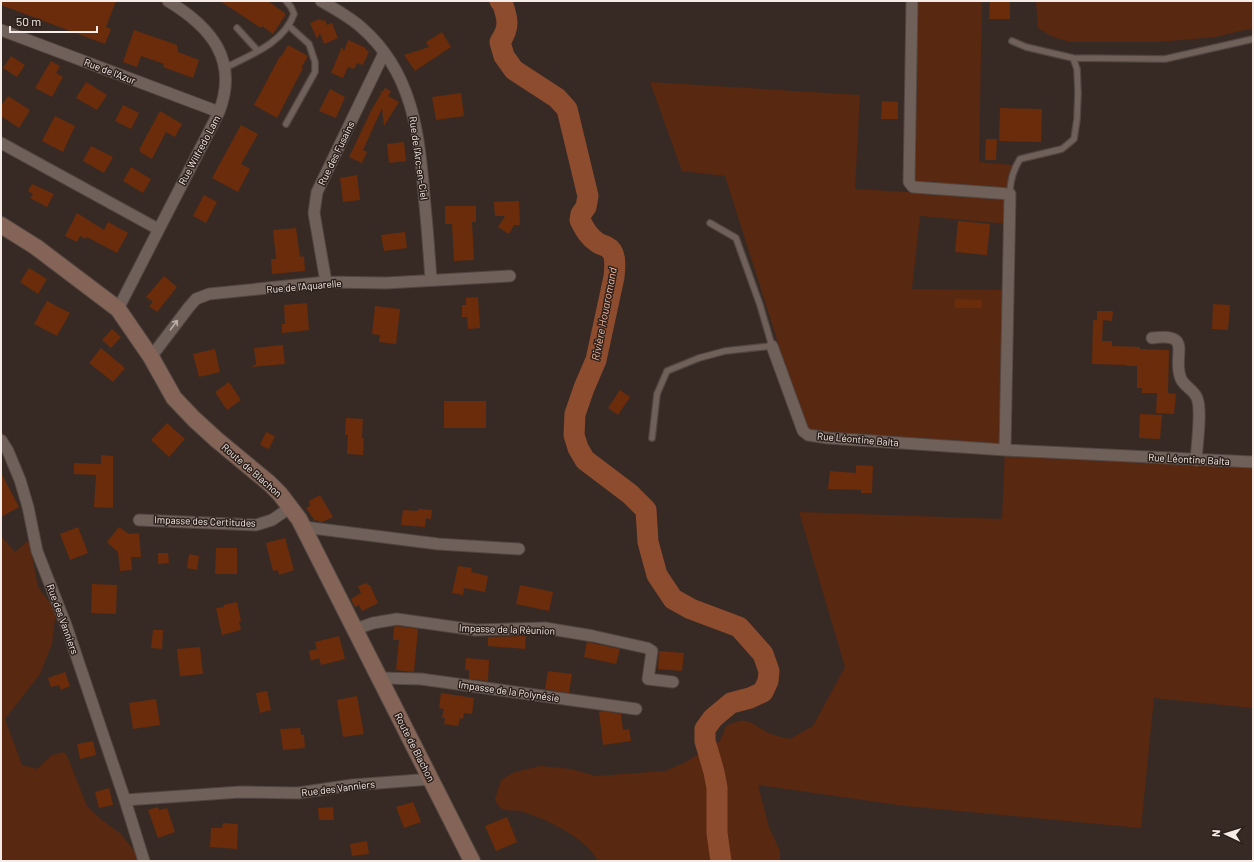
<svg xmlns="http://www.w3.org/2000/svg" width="1254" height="862" font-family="Barlow,sans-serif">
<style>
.green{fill:#582811}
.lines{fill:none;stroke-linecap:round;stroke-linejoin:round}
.river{stroke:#8e4c2f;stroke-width:21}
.building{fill:#6a2c0b}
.lane-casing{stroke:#524642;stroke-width:8}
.street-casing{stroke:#524642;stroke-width:13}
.secondary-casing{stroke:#524642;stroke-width:18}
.lane{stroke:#6f6059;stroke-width:5.5}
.street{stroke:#6f6059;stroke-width:11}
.secondary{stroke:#836457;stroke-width:16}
.oneway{stroke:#b9ada8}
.labels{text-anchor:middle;stroke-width:3;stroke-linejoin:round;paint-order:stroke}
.street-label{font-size:10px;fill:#f5ece8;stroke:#2d201b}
.water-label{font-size:11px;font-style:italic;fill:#f5baa1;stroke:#2d201b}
</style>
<rect width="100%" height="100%" fill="#372a24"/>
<path class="green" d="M912,1H982L979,162L1012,165L1014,169L1010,194L913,187Z
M1036,1H1253V28L1215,37L1158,42H1070L1051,36L1038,28Z
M650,82L860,95L855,189L1010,198L1009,224L920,216L912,289L1008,290L1005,450L1253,462V708L1154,698L1141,828L905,806L758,785L769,827L780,851V861H598C588,839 543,817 520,811C515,810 509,811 505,810C499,808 497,804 495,799L501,780L515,772L540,766L571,769L596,776L665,771L686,762L720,741L726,726C749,715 749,723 769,733C775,736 783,737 790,739L813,726L845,667L799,512L1002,519L1005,450L811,431L804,424L725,176L682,171Z
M1,536L15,552L29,540L38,587L56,611L52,644L40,674L5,719L22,765L37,769L52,755L64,752L68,758L87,806L103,821L121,834L138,856L140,861H1Z"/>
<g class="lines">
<path class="river" d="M500,1L502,2C508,19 510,27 500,42L504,56L514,70L557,98L567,109L588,196L586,207L581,214L580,220C585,230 589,237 598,243C601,245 604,245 607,247C617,252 615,267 614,277L596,360L584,388L575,414L574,435L578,448L585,460L630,494L646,510L648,542L657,575L673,599L691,609L739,627L763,654L769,671L768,681L763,692L750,698L731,703L713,718L705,729V741L714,772L717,788V833L721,861"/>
</g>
<path class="building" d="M1,1H116L106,27L111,29L105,44L1,5Z
M220,1H268L286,14L273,34L262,26L261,28Z
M990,1H1010V19H989Z
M320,19L322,21L325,20L327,25L332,23L338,38L324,44L320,33L317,39L310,23Z
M134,30L177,45L178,52L199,60L193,78L163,67L164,64L141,56L137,67L123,62Z
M442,32L451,47L415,71L404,55L429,47L426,42Z
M348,40L366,48L365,50L369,51L363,65L357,63L354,69L348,67L343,78L331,73L342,47L344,51Z
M288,45L308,56L301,68H303L277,118L254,105L280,56L281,57Z
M11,56L25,65L17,77L3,68Z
M51,61L60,66L56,73L63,77L52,97L35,88Z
M86,82L107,95L97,110L76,98Z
M385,88L391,91L388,96L399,102L384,126L382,108L363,150L367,152L362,163L349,157L372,109L381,94L380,91L382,92Z
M330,89L345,97L336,118L319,111Z
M461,93L464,116L436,120L432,97Z
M8,96L30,110L19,128L1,116V106Z
M882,101L898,102V119H881Z
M123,105L139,113L131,129L115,121Z
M1000,108L1042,109L1041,142L999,141Z
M160,111L182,124L175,137L166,132L152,159L140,152V148Z
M55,116L75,126L63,152L42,141Z
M241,125L258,134L241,164L250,169L238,192L212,178Z
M986,139H997L996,160H985Z
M404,142L406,161L389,163L387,144Z
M91,146L113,157L104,173L83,161Z
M131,167L151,179L143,193L123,181Z
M357,175L360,200L343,202L340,178Z
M32,184L54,194L47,207L30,198L33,194L28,191Z
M204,195L217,202L206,223L193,216Z
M519,201L520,225H514L509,234L498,227L505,216H495L494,202Z
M445,206H476V222H472L474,260L454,261L452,224H445Z
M77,213L104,230L108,222L128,233L117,253L87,237L86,239L80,236L77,242L65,236Z
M958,221L990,224L987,255L955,252Z
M296,228L300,257L304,256L305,271L272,274L271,259H276L273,230Z
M405,232L407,248L384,251L381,235Z
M29,268L47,279L38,294L20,282Z
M164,276L177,287L157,312L149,306L153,302L146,297Z
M478,297L480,328L468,329L467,317H462V305H466V298Z
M955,299L982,300V308H955Z
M47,301L70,313L57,336L34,324Z
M307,303L309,330L282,333V324H285L284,305Z
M1213,304L1230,305L1228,330L1212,329Z
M375,306L400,309L396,344L379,342L380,335L372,334Z
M1097,311H1113L1112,321L1103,320L1102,341H1112V346L1140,347V349L1169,350L1168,393L1176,394L1174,414L1156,413L1157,393H1142V388H1137V366H1127V365L1092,364L1093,320H1100H1097Z
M112,329L121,337L111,348L102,340Z
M283,345L285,364L251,367L256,364L254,348Z
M101,348L125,368L113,382L89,363Z
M215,349L220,372L199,377L193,354Z
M229,382L241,400L227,410L215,392Z
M620,390L630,397L618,415L608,408Z
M444,401H486V428H444Z
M1140,414L1162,415L1160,439L1139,438Z
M346,418L363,419L362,438H364L363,455L347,454L348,435H345Z
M167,423L185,439L169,457L151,440Z
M266,432L275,436L269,449L260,445Z
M101,455L113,456V508L94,507L96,475L74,474V463L101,464Z
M856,465L873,466L872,493H861V490L828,489L830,471L856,473Z
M1,473L19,507L1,517Z
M320,495L333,517L322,522H319L318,520L315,521L306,508L310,506L309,501Z
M418,509L432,510L431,519L426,518L425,527L401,525L403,510L418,511Z
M78,527L88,553L70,560L60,534Z
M119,527L129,534L139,533L141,557H131L132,570L120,571L118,552L107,542Z
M285,538L294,570L279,575L278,570L273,571L266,543Z
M216,548H237V574H215Z
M158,553H168L169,563L158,564Z
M189,554L199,556L197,570L187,568Z
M458,566L472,568L471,572L488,576L485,592L464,588L463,595L452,593Z
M367,583L368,585H370L378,603L362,611L359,605L355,607L351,599L361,593L358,586Z
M92,584L117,585L116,614L91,613Z
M520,585L553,592L549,611L516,604Z
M237,602L241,621L239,622L241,630L222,635L216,608L224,607L223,605Z
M397,626L418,629L414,672L396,670L399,640H393L394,627Z
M153,630H163L162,649L151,648Z
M339,636L345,659L321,665L319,658L311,661L309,651L317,649L315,642Z
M526,636L525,649L488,646V637Z
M587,642L620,649L616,664L584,657Z
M200,647L203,674L180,676L177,649Z
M659,651L684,653L682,671L658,669Z
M466,658L489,660L488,681L469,679V670H465Z
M548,671L572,674L569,693L545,689Z
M65,672L70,686L61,690L59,685L51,687L48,678Z
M267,691L271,710L260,713L256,693Z
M441,693L474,698L472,714L464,713L463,719L460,718L458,726L444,724L445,718H442L444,709L439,708Z
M357,696L364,734L343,737L337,700Z
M156,699L160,725L133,729L129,703Z
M603,711L621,714L623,730L629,729L631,741L603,745L599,712Z
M300,728L301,735H304L305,748L283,750L280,729Z
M93,741L96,755L80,759L77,744Z
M109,788L113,805L99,808L95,792Z
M413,802L421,822L404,828L396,807Z
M158,807L159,810L167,808L175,832L158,838L148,810Z
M333,807L334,820H319L318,808Z
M507,817L517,842L496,851L485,826Z
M223,823L238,824L237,849L210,847L211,828H222Z
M367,841L369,854L352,856L350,844Z"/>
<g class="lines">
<g class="lane-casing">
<path id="lane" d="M237,28L258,51
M1012,41L1026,47L1073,58L1165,59L1253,39
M225,68C250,55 284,43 294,14L291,7L286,1
M286,124L315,72V62L309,44L289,26
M1010,194C1010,180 1013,170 1020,159L1062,149L1074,139L1077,119L1078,93L1077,69L1073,58
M652,438L657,394L667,371L699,358L725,351L772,346L760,305L736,238L710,223"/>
</g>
<g class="street-casing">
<path id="street" d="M321,1C335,9 350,17 362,28C412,72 419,132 424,195C427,223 429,251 431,280
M912,1L909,182L913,187L1010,194L1005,450L1253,462
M1,30L219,112
M1,143L158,229
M326,282L314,213L317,192L384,53
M118,309L219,112C239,60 211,27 168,1
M1152,338C1195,332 1171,356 1181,379C1185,387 1194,390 1197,398C1202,410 1197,445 1196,460
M772,346L803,431L808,435L828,438L1005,450
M151,357L189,307L196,299L209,294L326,282L386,283L510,276
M1,440L8,451L20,480L28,507L37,551L66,625L125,800L240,792L298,793L352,785L432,779
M139,520L256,525L272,520L291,507
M304,527L438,544L519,549
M356,629L373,623L397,619L475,630L545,628L593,636L647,648L652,651L648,679L673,682
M381,678L421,679L636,709
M125,800L144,861"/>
</g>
<g class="secondary-casing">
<path id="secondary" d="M1,225L36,247L118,309L151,357L174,398L194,419L217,440L269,483L280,494L299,519L472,861"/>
</g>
<use href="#lane" class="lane"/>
<use href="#street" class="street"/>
<use href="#secondary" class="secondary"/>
</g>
<defs><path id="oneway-shaft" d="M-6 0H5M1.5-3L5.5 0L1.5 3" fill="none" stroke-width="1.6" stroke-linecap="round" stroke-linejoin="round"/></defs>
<use class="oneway" href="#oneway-shaft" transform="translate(174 325) rotate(-53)"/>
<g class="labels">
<g class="street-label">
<text transform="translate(110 71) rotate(21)" y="4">Rue de l'Azur</text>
<text transform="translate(199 150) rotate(-62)" y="4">Rue Wilfredo Lam</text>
<text transform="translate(336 153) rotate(-64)" y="4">Rue des Fusains</text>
<text transform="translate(419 158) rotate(82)" y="4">Rue de l'Arc-en-Ciel</text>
<text transform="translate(304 286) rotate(-5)" y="4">Rue de l'Aquarelle</text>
<text transform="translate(858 439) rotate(5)" y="4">Rue Léontine Balta</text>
<text transform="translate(1189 459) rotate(3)" y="4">Rue Léontine Balta</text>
<text transform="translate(252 470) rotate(41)" y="4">Route de Blachon</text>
<text transform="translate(205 521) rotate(2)" y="4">Impasse des Certitudes</text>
<text transform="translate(63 619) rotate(70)" y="4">Rue des Vanniers</text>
<text transform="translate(507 629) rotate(2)" y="4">Impasse de la Réunion</text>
<text transform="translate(509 691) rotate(8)" y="4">Impasse de la Polynésie</text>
<text transform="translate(415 747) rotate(63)" y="4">Route de Blachon</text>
<text transform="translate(338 788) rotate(-7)" y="4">Rue des Vanniers</text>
</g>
<g class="water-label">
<text transform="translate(604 314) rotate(-79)" y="4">Rivière Houaromand</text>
</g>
</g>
<rect width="1254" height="862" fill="none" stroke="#f5ece8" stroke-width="4"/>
<g transform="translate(1226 834) rotate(274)" stroke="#2d201b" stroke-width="3" paint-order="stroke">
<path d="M0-3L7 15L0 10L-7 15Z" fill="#f5ece8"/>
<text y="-6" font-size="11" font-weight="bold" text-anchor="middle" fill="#f5ece8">N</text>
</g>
<path d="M10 26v6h87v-6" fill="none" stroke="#f5ece8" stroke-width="2"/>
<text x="16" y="26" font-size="12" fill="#f5ece8" stroke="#2d201b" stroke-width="3" paint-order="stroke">50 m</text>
</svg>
